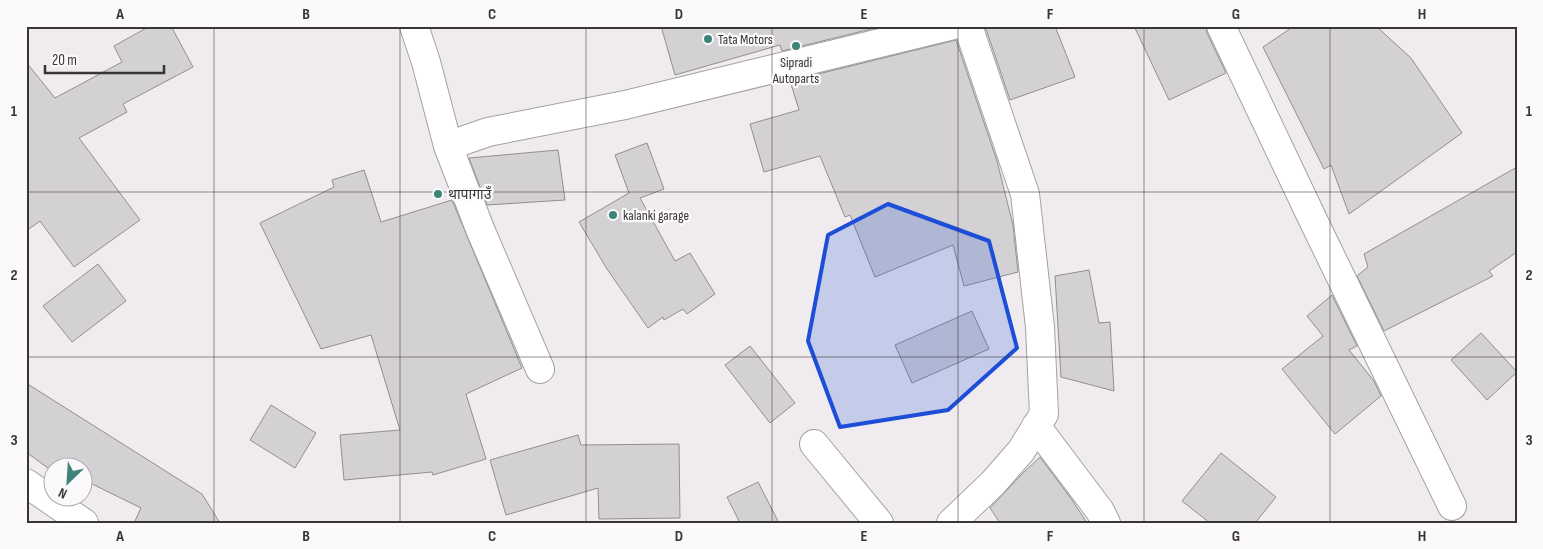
<svg xmlns="http://www.w3.org/2000/svg" width="1543" height="549" font-family="'Sofia Sans Condensed','Noto Sans Devanagari',sans-serif">
<style>
.building{fill:#d4d1d5;stroke:#918e91}
.lines{fill:none;stroke-linecap:round;stroke-linejoin:round}
.street-casing{stroke:#a4a1a4;stroke-width:30}
.street{stroke:#fff;stroke-width:28}
.marked{fill:#1d4ed8;fill-opacity:0.2;stroke:#1d4ed8;stroke-width:4;stroke-linejoin:round}
.grid{fill:none;stroke:#373537;stroke-width:1;stroke-opacity:0.55}
.poi-dot{fill:#3d837a;stroke:#fcf9fc;stroke-width:2}
.labels{text-anchor:middle;stroke-width:4.5;stroke-linejoin:round;paint-order:stroke}
.poi-label{font-size:14px;fill:#373537;stroke:#fcf9fc;text-anchor:start}
.neatline{fill:none;stroke:#373537;stroke-width:2}
.grid-label{font-size:16px;text-anchor:middle;font-weight:bold;fill:#373537}
</style>
<rect width="100%" height="100%" fill="#efebef"/>
<path class="building" d="M150,26H171L193,67L123,104L127,112L79,138L140,220L74,267L40,221L26,231V62L55,98L122,62L114,46Z
M661,26H883L782,51L780,45L675,75Z
M985,26H1055L1075,77L1010,100Z
M1134,26H1206L1207,33L1226,73L1169,100Z
M1294,26H1376L1411,58L1462,133L1349,214L1331,165L1324,169L1263,47Z
M956,40L997,161L1013,225L1018,272L964,286L953,245L875,277L850,215L845,217L820,156L764,172L750,124L799,110L790,81Z
M647,143L664,189L640,198L675,261L690,253L715,294L687,314L683,309L664,320L663,317L648,328L607,269L579,222L629,193L615,155Z
M558,150L565,200L487,205L469,158Z
M1517,167V252L1489,271L1493,276L1384,331L1357,276L1368,267L1364,254Z
M364,170L381,222L452,200L522,368L466,394L486,459L433,475L432,472L344,480L340,435L400,430L371,335L321,349L260,223L334,187L332,180Z
M98,264L126,301L72,342L43,306Z
M1089,270L1099,323L1110,322L1114,391L1061,377L1055,276Z
M1332,295L1357,346L1349,350L1374,381L1381,396L1335,434L1282,369L1323,336L1307,316Z
M972,311L989,349L912,383L895,345Z
M1481,333L1517,372L1487,400L1451,360Z
M750,346L795,403L770,423L725,365Z
M26,383L202,494L220,523H134L141,508L82,479V466H52V471L26,452Z
M271,405L316,433L295,468L250,440Z
M578,435L581,445L679,444L680,518L599,519L598,488L506,515L490,460Z
M1221,453L1276,497L1255,523H1210L1182,501Z
M1040,457L1072,500L1087,523H1000L990,508L1023,473Z
M758,482L779,523H740L727,497Z"/>
<g class="lines">
<g class="street-casing">
<path id="street" d="M414,26L426,62L448,146L488,132L625,105L950,26
M1221,26L1314,222L1452,506
M448,146L480,229L540,369
M1036,426L1100,511L1106,523
M814,444L879,523
M26,483L84,523
M951,523L993,483L1021,451L1044,414L1040,327L1025,194L968,26"/>
</g>
<use href="#street" class="street"/>
</g>
<path class="marked" d="M888,204L989,241L1017,348L948,410L840,427L808,341L828,235Z"/>
<path class="grid" d="M214,26V523M400,26V523M586,26V523M772,26V523M958,26V523M1144,26V523M1330,26V523M26,192H1517M26,357H1517"/>
<g class="poi-dot">
<circle cx="708" cy="39" r="5"/>
<circle cx="796" cy="46" r="5"/>
<circle cx="438" cy="194" r="5"/>
<circle cx="613" cy="215" r="5"/>
</g>
<g class="labels">
<g class="poi-label">
<text x="718" y="44">Tata Motors</text>
<text x="796" y="67" text-anchor="middle">Sipradi<tspan x="796" dy="16">Autoparts</tspan></text>
<text x="448" y="199">थापागाउँ</text>
<text x="623" y="220">kalanki garage</text>
</g>
</g>
<rect width="1543" height="549" fill="none" stroke="#fcf9fc" stroke-width="55"/>
<g transform="translate(68 482) rotate(205)"><circle r="24" fill="#fcf9fc" stroke="#adabad"/>
<path d="M0-4L9 19L0 12L-9 19Z" fill="#3d837a"/>
<text y="-8" font-size="14" font-weight="bold" text-anchor="middle" fill="#373537">N</text>
</g>
<path d="M45 65v8h119v-8" fill="none" stroke="#373537" stroke-width="2.5"/>
<text x="52" y="65" font-size="15" fill="#373537" stroke="#fcf9fc" stroke-width="4" paint-order="stroke">20 m</text>
<rect x="28" y="28" width="1488" height="494" class="neatline"/>
<g class="grid-label">
<text x="120" y="19">A</text>
<text x="306" y="19">B</text>
<text x="492" y="19">C</text>
<text x="679" y="19">D</text>
<text x="864" y="19">E</text>
<text x="1050" y="19">F</text>
<text x="1236" y="19">G</text>
<text x="1422" y="19">H</text>
<text x="14" y="116">1</text>
<text x="1529" y="116">1</text>
<text x="14" y="280">2</text>
<text x="1529" y="280">2</text>
<text x="14" y="445">3</text>
<text x="1529" y="445">3</text>
<text x="120" y="541">A</text>
<text x="306" y="541">B</text>
<text x="492" y="541">C</text>
<text x="679" y="541">D</text>
<text x="864" y="541">E</text>
<text x="1050" y="541">F</text>
<text x="1236" y="541">G</text>
<text x="1422" y="541">H</text>
</g>
</svg>
